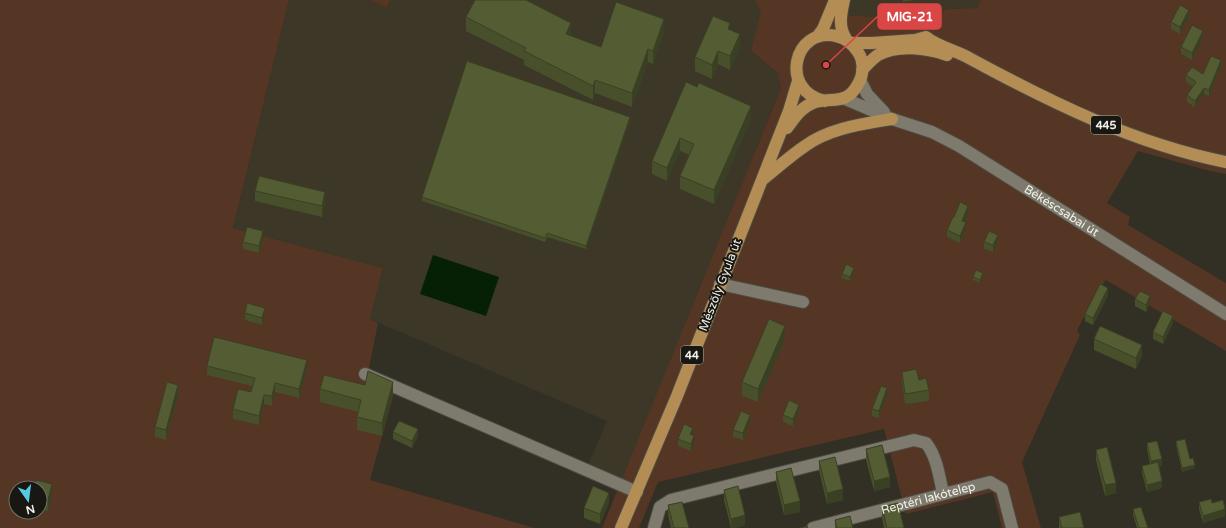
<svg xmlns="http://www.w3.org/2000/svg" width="1226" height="528" font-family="'Varela Round',sans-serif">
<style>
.built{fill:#3c3726}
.green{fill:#553523;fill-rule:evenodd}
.water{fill:#052004}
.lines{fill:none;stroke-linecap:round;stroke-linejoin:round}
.minor-casing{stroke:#4d4b42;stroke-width:14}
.major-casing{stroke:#4d4b42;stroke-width:14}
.minor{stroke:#7e7b6e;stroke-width:12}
.major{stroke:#b38d54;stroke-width:12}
.wall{fill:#474f2b}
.shaded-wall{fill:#3a4023}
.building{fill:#535c32;stroke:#3a4023}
.labels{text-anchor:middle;stroke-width:4;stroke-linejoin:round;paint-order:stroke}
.shield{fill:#181712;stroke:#b1b0aa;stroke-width:1}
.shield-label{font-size:11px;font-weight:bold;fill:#f3f1eb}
.street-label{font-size:12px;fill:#f3f1eb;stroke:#181712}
.leader{fill:none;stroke:#da4645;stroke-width:1.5}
.callout-dot{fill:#da4645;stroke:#181712;stroke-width:1.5}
.callout{fill:#da4645;stroke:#da4645;stroke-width:1.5}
.callout-label{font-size:13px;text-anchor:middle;font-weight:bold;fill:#fff}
</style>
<rect width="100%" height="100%" fill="#322f24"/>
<path class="built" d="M289,0H370L387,8L390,0H754L762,10L751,51L778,73L781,88L623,479L588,465L607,421L370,319L383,268L233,228Z
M850,0H981L977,8L950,9L903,19L845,15Z"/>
<path class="green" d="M0,0H289L233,228L383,268L370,319L378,323L369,368L397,382L370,480L535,528H0ZM16,488H40V512H16Z
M370,0H390L387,8Z
M754,0H850L845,15L903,19L950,9L977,8L981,0H1226V174L1210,171L1138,151L1107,203L1130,217L1128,225L1226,283V351L1106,280L1099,289L1077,330L1080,335L1022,462L1041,528H1002L993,492L906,514L884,429L658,482L639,528H602L781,88L778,73L751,51L761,11Z"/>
<path class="water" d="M433,255L499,277L486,316L420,294Z"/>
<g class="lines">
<g class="minor-casing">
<g id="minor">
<path d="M860,80L867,94L884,112"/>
<path id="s1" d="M843,98L892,119L932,132L959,146L1226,314"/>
<path d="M720,284L803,302"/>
<path d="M365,374L637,492"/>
<path d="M654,528L660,507L671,500L914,440L926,443C937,457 939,476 943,493"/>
<path id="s2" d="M813,528L990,482L1002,489L1012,528"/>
</g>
</g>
<g class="major-casing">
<path id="major" d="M844,0C841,14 838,26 846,39
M817,37L823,29L835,0
M851,43H872L915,40L926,37C936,46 957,51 969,58C1050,102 1135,144 1226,162
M862,70C867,65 872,59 878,55C898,44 927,48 947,55
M787,128C794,119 801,107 813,103C831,96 846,107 858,84C864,74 864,61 858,52C853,44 846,38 836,36C793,27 779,91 825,101
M762,180C776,169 790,156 805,146C830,128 863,124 892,119
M621,528L677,396L789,111L798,81"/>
</g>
<use href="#minor" class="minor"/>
<use href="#major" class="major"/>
</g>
<path class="wall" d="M903,0H915L903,2Z
M466,17L571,36L601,47L664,32L653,64L648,62L632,107L595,93L593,100L524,65V60L466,31Z
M1189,17L1180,34L1171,29V22Z
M730,30L740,48L730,70L718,64L712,79L695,71V57Z
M1203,38L1192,60L1181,54V47Z
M1221,66L1209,96L1204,94L1195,107L1187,102V95L1193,87L1186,82V75L1203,74Z
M686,82L751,119L714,204L680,189V176L689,155L680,151L667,181L652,174V161Z
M630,121L586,249L547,237L545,242L422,201V197Z
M255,191L325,202L322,217L255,201Z
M968,213L964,222L966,229L960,243L947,237V230L954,217Z
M263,238L259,253L243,249V242Z
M984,242H998L993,252L984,249Z
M854,271L850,281L842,278V274Z
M983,276L980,283L973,280V277Z
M1108,295L1093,325L1085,321V314Z
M1135,299L1150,303L1146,312L1135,306Z
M245,313L265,315L262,325L245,320Z
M1173,323L1163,344L1153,339V332Z
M1094,339L1142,356L1136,369L1094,350Z
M785,340L758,402L742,396V382Z
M207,366L307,369L299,398L275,392L272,406L264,404L259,425L233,419V409L251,392L252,386L207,375Z
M902,372L919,380L929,390V401L905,404L902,383Z
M320,389L393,394L382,436L357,430V417L358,412L320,402Z
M887,395L879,418L872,416V409Z
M178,396L166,440L155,437V427Z
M799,412L793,426L783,422V415Z
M750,422L743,440L733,437V430Z
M393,432L418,436L412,448L393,439Z
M693,435L694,443L691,451L678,446V439Z
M1176,441L1190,459L1195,468L1182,472L1176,445Z
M1147,443L1162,466H1159L1162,488L1147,492L1142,473V466L1150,464L1147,450Z
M866,449L890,487L874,491L866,460Z
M1096,450L1116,493L1105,496L1096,460Z
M819,461L843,500L827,504L819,471Z
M776,472L800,512L784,515L776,482Z
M40,488L52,495L48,511L40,508Z
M724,490L745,525L735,528H731L724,500Z
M1199,502L1212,503L1225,516L1203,523L1199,509Z
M609,503L600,524L584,518V508Z
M668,505L689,528H671L668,515Z
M882,507L904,528H884L882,518Z
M1133,509L1148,528H1137L1133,515Z
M1059,517L1084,528H1059Z
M835,520L853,528H835Z"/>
<path class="shaded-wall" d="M1189,10V17L1180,34V27Z
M664,19V32L653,64V51Z
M571,23V37L566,34Z
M730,23V37L728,29Z
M1203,31V38L1192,60V53Z
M740,34V48L730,70V56Z
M648,49V62L632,107V93Z
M718,51V64L712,79V65Z
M1221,60V66L1209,96V90Z
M595,80V93L593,100V86Z
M1204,88V94L1195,107V101Z
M751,106V119L714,204V190Z
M630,117V121L586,249V246Z
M680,138V151L667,181V168Z
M325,192V202L322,217V206Z
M968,206V213L962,228V221Z
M966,222V229L960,243V236Z
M263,231V238L259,253V246Z
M998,235V242L993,252V245Z
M854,268V271L850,281V277Z
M983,273V276L980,283V280Z
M1108,288V295L1093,325V318Z
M1150,296V303L1146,312V305Z
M265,308V315L262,325V318Z
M1173,316V323L1163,344V337Z
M785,326V340L758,402V389Z
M1142,345V356L1136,369V358Z
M307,360V369L299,398V389Z
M393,382V394L382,436V423Z
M275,383V392L272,406V396Z
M178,385V396L166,440V430Z
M887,388V395L879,418V411Z
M264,395V404L259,425V416Z
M799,405V412L793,426V419Z
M750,415V422L743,440V433Z
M693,428V435L690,441V434Z
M418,429V436L412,448V441Z
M694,436V443L691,451V444Z
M1162,459V466L1151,468V461Z
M1195,465V468L1182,472V468Z
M890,477V487L874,491V481Z
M1162,481V488L1147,492V485Z
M1116,483V493L1105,496V485Z
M52,484V495L48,511V500Z
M843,489V500L827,504V493Z
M609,493V503L600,524V514Z
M800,501V512L784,515V505Z
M1225,509V516L1203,523V516Z
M745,515V525L735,528H731V519Z"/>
<path class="building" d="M475,0H526L571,23L566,34L601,47L616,2L664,19L653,51L648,49L632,93L595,80L593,86L524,51L526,48L466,17Z
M1180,5L1189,10L1180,27L1171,22Z
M713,16L730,23L728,29L740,34L730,56L718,51L712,65L695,57Z
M1192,25L1203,31L1192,53L1181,47Z
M1211,56L1221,60L1209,90L1204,88L1195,101L1187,95L1196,82L1186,75L1192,67L1203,74Z
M467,61L630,117L586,246L547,233L545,238L422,197Z
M686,82L697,87L699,83L751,106L714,190L680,176L694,144L680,138L667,168L652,161Z
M259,176L325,192L322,206L255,191Z
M960,202L968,206L962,221L966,222L960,236L947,230L953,217H954Z
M247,227L263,231L259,246L243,242Z
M989,231L998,235L993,245L984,242Z
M846,264L854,268L850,277L842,274Z
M976,270L983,273L980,280L973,277Z
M1100,284L1108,288L1093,318L1085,314Z
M1140,291L1150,296L1146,305L1135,299Z
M247,303L265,308L262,318L245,313Z
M1163,311L1173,316L1163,337L1153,332Z
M769,319L785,326L758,389L742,382Z
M1100,326L1142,345L1136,358L1094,339Z
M214,337L307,360L299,389L275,383L272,396L264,395L259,416L233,409L238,389L251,392L255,378L207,366Z
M916,369L919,380L926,378L929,390L905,394L902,372Z
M368,371L393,382L382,423L357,417L361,400L320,389L324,375L365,385Z
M167,382L178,385L166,430L155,427Z
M881,386L887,388L879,411L872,409Z
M789,400L799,405L793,419L783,415Z
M741,411L750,415L743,433L733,430Z
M399,421L418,429L412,441L393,432Z
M684,424L693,428L690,434L694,436L691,444L678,439Z
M1185,439L1190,459L1193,458L1195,465L1182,468L1176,441Z
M1157,441L1162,459L1151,461L1147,443Z
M882,445L890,477L874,481L866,449Z
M1107,447L1116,483L1105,485L1096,450Z
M835,457L843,489L827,493L819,461Z
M1158,462L1162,481L1147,485L1142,466Z
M791,468L800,501L784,505L776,472Z
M36,480L52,484L48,500L40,498V488H34Z
M593,486L609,493L600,514L584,508Z
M738,486L745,515L731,519L724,490Z
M1211,499L1212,503L1223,500L1225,509L1203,516L1199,502Z
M682,502L689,528H674L668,505Z
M898,503L904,528H887L882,507Z
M1141,507L1148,528H1139L1133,509Z
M1080,512L1084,528H1062L1059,517Z
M850,516L853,528H837L835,520Z
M807,526L808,528H800Z"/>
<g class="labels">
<g class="shield">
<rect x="1091" y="116" width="30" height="18" rx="3"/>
<rect x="681" y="346" width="22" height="18" rx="3"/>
</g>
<g class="shield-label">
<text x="1106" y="129">445</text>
<text x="692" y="359">44</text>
</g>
<g class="street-label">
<text dy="4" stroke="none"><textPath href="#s1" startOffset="247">Békéscsabai út</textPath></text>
<text transform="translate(720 285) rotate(-69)" y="4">Mészöly Gyula út</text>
<text dy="4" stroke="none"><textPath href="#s2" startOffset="119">Reptéri lakótelep</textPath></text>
</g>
</g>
<path class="leader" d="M826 65L878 16"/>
<circle class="callout-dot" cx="826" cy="65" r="4"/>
<rect class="callout" x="878" y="4" width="63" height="25" rx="4"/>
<g class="callout-label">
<text x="910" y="21">MiG-21</text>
</g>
<g transform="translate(28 500) rotate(166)"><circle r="19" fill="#181712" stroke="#706e69"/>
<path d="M0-3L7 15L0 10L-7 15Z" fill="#55cae0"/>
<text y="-6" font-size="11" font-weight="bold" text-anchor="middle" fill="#f3f1eb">N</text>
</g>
</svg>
